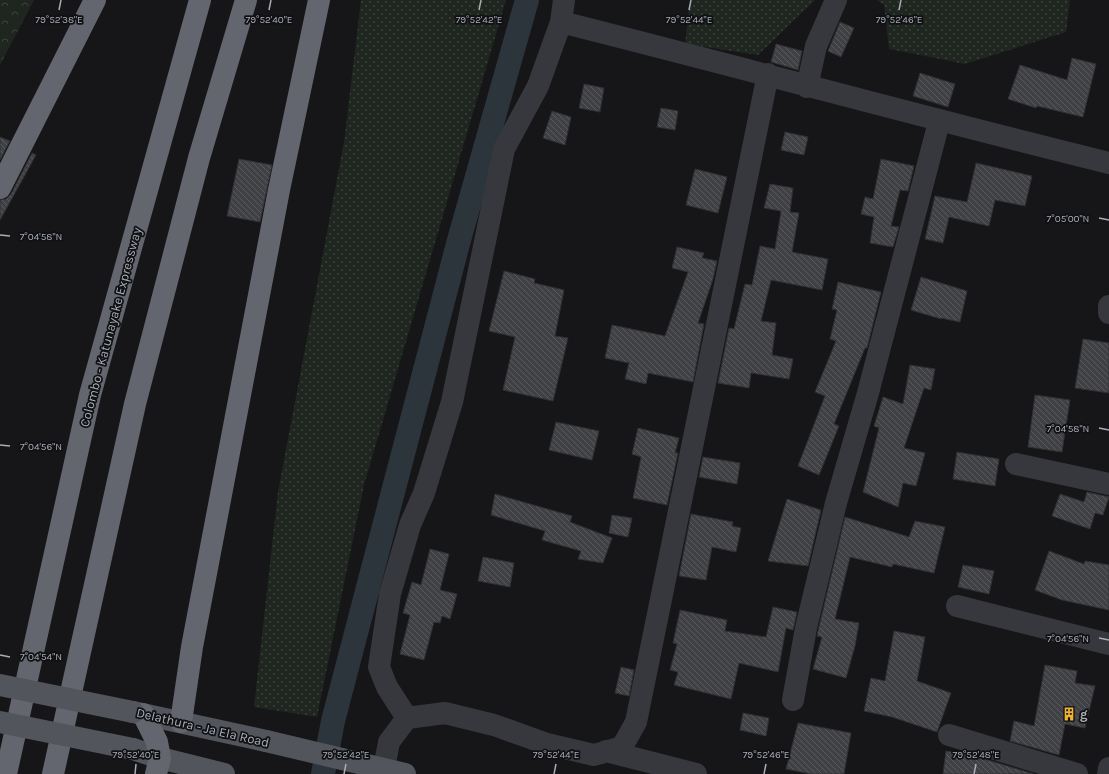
<svg xmlns="http://www.w3.org/2000/svg" width="1109" height="774" font-family="Karla,sans-serif">
<style>
.grass{fill:url(#grass-dots)}
.forest{fill:url(#forest-crowns)}
.lines{fill:none;stroke-linecap:round;stroke-linejoin:round}
.canal{stroke:#2c353c;stroke-width:24}
.building{fill:url(#building-back-hatch);stroke:#303034}
.minor{stroke:#37383d;stroke-width:22}
.major{stroke:#53555c;stroke-width:22}
.highway{stroke:#63666e;stroke-width:22}
.major-bridge{stroke:#53555c;stroke-width:22}
.ticks{fill:none;stroke:#a8adb8;stroke-width:1.5}
.labels{text-anchor:middle;stroke-width:3.5;stroke-linejoin:round;paint-order:stroke}
.street-label{font-size:13px;fill:#a8adb8;stroke:#111113}
.poi-label{font-size:13px;font-weight:bold;fill:#a8adb8;stroke:#111113;text-anchor:start}
.ticks-label{font-size:10px;text-anchor:middle;fill:#a8adb8;stroke:#111113;stroke-width:3.5;stroke-linejoin:round;paint-order:stroke}
</style>
<defs>
<pattern id="grass-dots" width="8" height="8" patternUnits="userSpaceOnUse"><rect width="8" height="8" fill="#1e261f"/><path d="M2 2h.1M6 6h.1" fill="none" stroke="#3c433d" stroke-width="1.8" stroke-linecap="round"/></pattern>
<pattern id="forest-crowns" width="20" height="18" patternUnits="userSpaceOnUse"><rect width="20" height="18" fill="#1e261f"/><path d="M2 6a3 3 0 1 1 6 0M12 15a3 3 0 1 1 6 0" fill="none" stroke="#3c433d"/></pattern>
<pattern id="building-back-hatch" width="6" height="6" patternUnits="userSpaceOnUse"><rect width="6" height="6" fill="#404145"/><path d="M-1 5l2 2M0 0l6 6M5-1l2 2" fill="none" stroke="#595a5e"/></pattern>
</defs>
<rect width="100%" height="100%" fill="#161618"/>
<path class="grass" d="M361,0H506L364,485L317,717L254,707L278,492L344,142Z
M690,0H815L758,55L685,44Z
M877,0H1070L1066,32L965,64L889,49L884,5Z"/>
<path class="forest" d="M0,0H34L0,65Z"/>
<g class="lines">
<path class="canal" d="M323,774L333,721L459,240L527,0"/>
</g>
<path class="building" d="M840,22L854,28L841,57L828,51Z
M776,44L802,51L798,70L771,62Z
M1072,58L1096,64L1083,117L1037,106L1036,108L1008,99L1020,65L1067,80Z
M920,73L955,84L948,107L913,96Z
M584,84L604,88L600,112L579,108Z
M661,108L678,111L675,130L657,127Z
M552,111L571,117L565,145L543,138Z
M785,132L808,137L804,155L781,150Z
M0,137L10,141L0,160Z
M32,153L36,155L0,220V200L6,199L11,194Z
M239,159L272,165L260,222L227,216Z
M881,159L914,166L908,191L900,190L891,226L899,227L893,247L870,243L874,217L861,214L865,197L873,199Z
M976,163L1032,176L1025,206L995,200L989,226L949,217L943,243L925,239L935,196L967,202Z
M695,169L727,177L718,213L686,205Z
M770,184L793,188L790,212L799,213L792,252L828,259L822,290L771,280L761,321L776,323L772,355L793,359L789,379L751,373L749,388L718,383L729,328L734,329L745,284L752,285L760,246L775,249L781,211L764,208Z
M677,247L704,253L702,258L717,261L713,279L698,323L704,324L693,382L648,373L646,384L625,379L629,363L605,358L612,325L665,336L688,272L672,268Z
M504,271L535,279L534,283L564,290L555,336L568,338L553,401L503,390L515,337L489,331Z
M921,277L967,291L960,322L941,318V319L911,310Z
M838,282L881,292L867,348H865L834,424L839,426L819,475L798,466L825,396L815,392L836,341L830,339L837,310L832,309Z
M1083,339L1109,343V393L1075,388Z
M910,365L935,369L931,390L924,388L904,448L925,453L916,486L903,483L898,507L863,492L879,428L874,426L883,397L903,404Z
M1035,395L1070,400L1062,452L1028,447Z
M556,422L599,431L592,460L549,450Z
M638,428L679,438L675,453H678L667,505L633,498L641,457L632,454Z
M957,452L999,459L995,486L953,479Z
M703,457L740,463L737,484L699,477Z
M1087,492L1109,497L1103,515L1095,513L1090,529L1052,516L1060,494L1084,502Z
M495,494L572,516L570,522L612,538L603,563L578,559L581,551L542,540L545,531L491,515Z
M787,499L821,510L808,566L768,561Z
M691,514L733,522L732,526L741,528L736,552L712,547L706,580L679,576Z
M612,515L632,518L628,537L609,533Z
M845,517L909,537L915,521L945,527L934,573L893,564L892,567L850,557L835,619L859,623L855,646L846,678L813,669L822,637L817,636L818,631Z
M430,549L449,554L440,590L457,594L450,619L442,616L440,623L434,622L424,660L400,654L410,615L403,613L412,582L421,585Z
M1049,551L1084,564L1085,561L1109,565V610L1062,600L1035,590Z
M483,557L514,563L510,587L478,581Z
M963,565L994,571L989,594L958,587Z
M773,607L797,612L793,630L786,628L778,672L739,663L731,699L674,685L678,672L670,670L677,644L673,643L680,610L727,620L725,631L766,637Z
M894,631L925,637L917,681L951,693L937,732L892,717L864,711L871,678L885,681Z
M1045,665L1077,671L1075,683L1095,686L1085,728L1065,724L1059,755L1010,741L1014,721L1034,726Z
M621,667L634,670L629,696L615,693Z
M743,713L769,718L766,736L740,730Z
M798,723L851,733L844,774H811L786,769Z
M946,751L968,754L1034,774H943Z"/>
<g class="lines">
<path class="minor" d="M561,22C744,68 926,118 1109,163
M807,87L816,46L836,0
M1109,306V313
M1016,464L1109,484
M957,606L1109,644
M793,700L806,628L836,503L868,393L939,122
M407,718L387,687L379,667L390,594L410,525L424,493L452,402L504,149L538,86L561,22L564,0
M949,735L1077,774
M606,751L696,774
M383,774L389,742L407,718L445,713L494,725L547,744L594,755L622,747L636,722L768,74
M1108,774L1109,768"/>
<path class="major" d="M133,712L266,741
M133,749L160,758L224,774"/>
<path class="highway" d="M0,188L95,0
M143,714L157,742L160,758L156,774
M181,722L192,647L279,190L319,0
M6,774L90,395L200,0
M53,774L135,404L199,158L246,0"/>
<path class="major-bridge" d="M0,685L133,712
M0,722L133,749
M266,741L405,774"/>
</g>
<path class="ticks" d="M59,10L61,0M269,10L271,0M479,10L481,0M689,10L691,0M899,10L901,0M1099,218L1109,220M0,235L10,236M1099,428L1109,430M0,445L10,446M1099,638L1109,640M0,655L10,657M135,774L136,764M344,774L346,764M554,774L556,764M764,774L766,764M974,774L976,764"/>
<defs>
<g id="building-bare" transform="scale(1.08)"><path d="M-4-6H4V6H1V3H-1V6H-4ZM-2.5-4.3h1.7v1.8h-1.7ZM.8-4.3h1.7v1.8H.8ZM-2.5-1h1.7V.8h-1.7ZM.8-1h1.7V.8H.8Z" fill="#f2b134" stroke="#111113" stroke-width="2.5" paint-order="stroke"/></g>
</defs>
<g fill-rule="evenodd">
<use href="#building-bare" x="1069" y="714"/>
</g>
<g class="labels">
<g class="street-label">
<text transform="translate(110 327) rotate(-75)" y="5">Colombo - Katunayake Expressway</text>
<text transform="translate(203 727) rotate(13)" y="5">Delathura - Ja Ela Road</text>
</g>
<g class="poi-label">
<text x="1080" y="719">g</text>
</g>
</g>
<g class="ticks-label">
<text x="59" y="23">79°52'38"E</text>
<text x="269" y="23">79°52'40"E</text>
<text x="479" y="23">79°52'42"E</text>
<text x="689" y="23">79°52'44"E</text>
<text x="899" y="23">79°52'46"E</text>
<text x="1068" y="222">7°05'00"N</text>
<text x="41" y="240">7°04'58"N</text>
<text x="1068" y="432">7°04'58"N</text>
<text x="41" y="450">7°04'56"N</text>
<text x="1068" y="642">7°04'56"N</text>
<text x="41" y="660">7°04'54"N</text>
<text x="136" y="758">79°52'40"E</text>
<text x="346" y="758">79°52'42"E</text>
<text x="556" y="758">79°52'44"E</text>
<text x="766" y="758">79°52'46"E</text>
<text x="976" y="758">79°52'48"E</text>
</g>
</svg>
